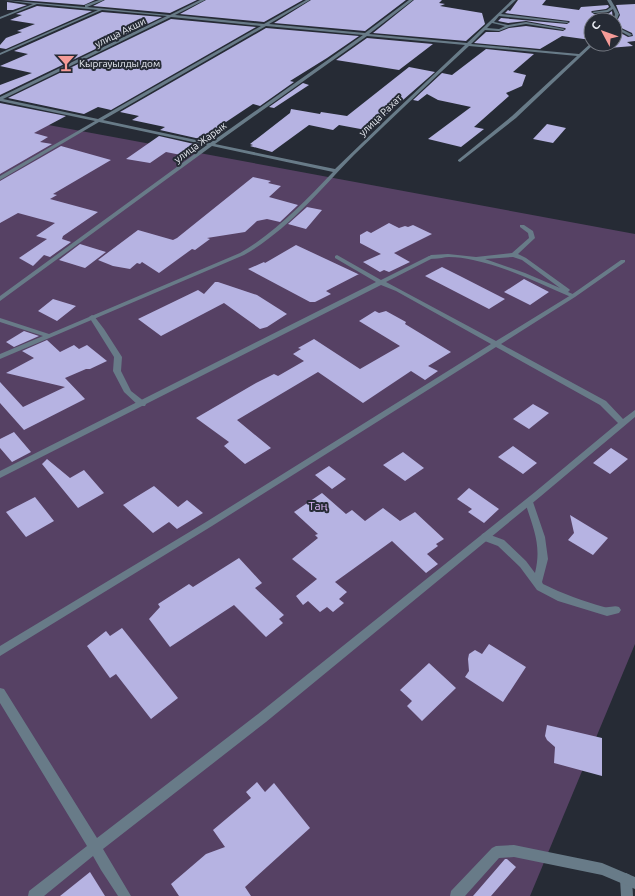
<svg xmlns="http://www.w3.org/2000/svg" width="635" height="896" font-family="Ubuntu,sans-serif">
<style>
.green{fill:#564164}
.building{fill:#b6b3e2}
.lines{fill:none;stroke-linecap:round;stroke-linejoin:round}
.service{fill:#687b88;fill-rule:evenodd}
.minor{fill:#687b88;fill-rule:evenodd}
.labels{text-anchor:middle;stroke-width:4;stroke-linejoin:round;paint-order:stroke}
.far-street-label{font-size:10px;fill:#ebeef5;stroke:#262b35}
.far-poi-label{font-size:10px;fill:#ebeef5;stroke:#262b35;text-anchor:start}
.park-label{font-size:12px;fill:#d7b1f1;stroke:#262b35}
</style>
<rect width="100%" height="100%" fill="#262b35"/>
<path class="green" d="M0,116L635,234V644L530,896H0Z"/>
<path class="building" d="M21,0H95L84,5Z
M105,0H197L170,13L93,6Z
M206,0H303L264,22L180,14Z
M311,0H406L365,31L274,23Z
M414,0H442L439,3L445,4L440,6L482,13L485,24L466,41L373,33Z
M518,0H546L542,5L579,10L581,7L608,5L609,7L606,9L592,11L591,12L594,14H608L612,11L613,20H591V40L562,36L540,49L474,43L486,32H499L509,28L526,26L563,31L566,29L565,28L526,21L508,23L498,21L501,18L567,24L570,22L569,21L505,13L508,10L510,11Z
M7,2L27,5L13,10H7Z
M635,4V41L627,42L633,46L609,48L602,44H615V30L628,37L633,36L632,33L615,25L620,15L616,5Z
M37,6L92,11L6,49L0,48V45L6,38L22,32L17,31L35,24L10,20L22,15L16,14Z
M102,12L162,17L0,95V85L32,73L0,66L28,54L14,51Z
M171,19L256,27L111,110L98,107L84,114L8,98Z
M266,28L359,36L327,58L290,81L294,82L260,106L253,104L217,128L226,130L209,141L160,130L165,127L132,120L139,116L120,112Z
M367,38L433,44L399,70L336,60Z
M486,49L534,54L513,72L526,75L522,86L506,93L509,96L474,127L484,129L461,147L428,139L471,107L438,100L427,94L418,101L413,100L442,73L452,75Z
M409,67L435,72L371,128H369L366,130L339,125L333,130L309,125L272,152L250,146L253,145L250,144L290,113L291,109L320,114L321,112L347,116Z
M303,83L309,85L274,108L269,107Z
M0,103L66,116L34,133L48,137L40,142L52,144L0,174Z
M547,124L566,128L553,143L533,139Z
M159,136L203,146L186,156L166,152L150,163L126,159Z
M61,146L111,160L53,194L57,195L50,199L98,212L63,236L62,239L71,242L50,257L44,255L33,266L19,258L47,239L36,236L55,223L18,213L0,223V181Z
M253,177L271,181L268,183L281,186L269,197L298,205L280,222L267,219L257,221L245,232L207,238L210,239L195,250L192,249L159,273L142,262L140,264L137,263L130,269L113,266L98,260L138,230L173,240L177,238Z
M307,207L322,210L306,229L288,224Z
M389,223L399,228L405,226L408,227L413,225L432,234L394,253L410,262L389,272L384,270L380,272L363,262L381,254L360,243V235L367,231L371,233Z
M80,244L106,252L85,268L59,260Z
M296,245L358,274H359L326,291L331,294L315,302H310L248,269L264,262L265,263Z
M442,267L460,276L505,299L489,309L425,276Z
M524,279L549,292L530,305L504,292Z
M215,282H218L257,295L287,314L267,327L260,329L224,303L161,336L138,319L198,290L204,294Z
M53,299L76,306L57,321L38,311Z
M375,311L379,313L386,311L406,322L405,324L451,352L428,366L438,371L425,380L411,371L363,403L318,372L237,420L271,448L245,464L224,446L229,442L196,418L256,383L274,374L278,376L304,361L293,354L301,349L298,348L314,339L360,369L400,346L359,321Z
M24,331L39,336L14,347L6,342Z
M47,340L60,352L74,345L79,349L87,345L107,361L90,369H86L65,378L85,399L24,430L0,403V382L23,407L65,387L6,373L34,358L22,351Z
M533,404L549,413L529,429L513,419Z
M14,432L31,452L12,462L0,448V439Z
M513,446L537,463L523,474L498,457Z
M611,448L628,459L610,474L593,463Z
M403,452L424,468L405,481L383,465Z
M47,459L70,478L84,470L104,493L78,508L42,464Z
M329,466L346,479L332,489L315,475Z
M154,486L178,507L187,500L203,513L177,529L169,522L153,533L123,505Z
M469,488L499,509L484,523L468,512L472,509L457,499Z
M322,493L346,514L352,510L365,521L383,508L400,521L415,512L444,539L436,544L438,546L427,554L438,564L426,573L392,541L335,582L347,592L339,599L344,603L333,612L327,607L320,612L308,601L303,605L296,596L317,579L292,559L318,538L315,535L318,534L294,512Z
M35,497L54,521L26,537L6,512Z
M570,515L608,538L593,555L568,540L574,533Z
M239,558L262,583L255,588L284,615L279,619L283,623L266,637L234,605L170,647L149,619L160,607L158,604L189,584L193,587Z
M122,628L178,698L151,719L116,674L110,678L87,646L106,631L110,636Z
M489,644L526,667L503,702L465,677L469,671L468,659L469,654L475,650L482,654Z
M429,663L456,688L422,721L407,706L412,701L400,690Z
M547,725L602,738V776L554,763L555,747L547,740L545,736Z
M257,782L265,792L274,783L310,828L245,887L251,896H179L171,884L206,854L225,847L213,830L251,798L246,792Z
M505,859H507L516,867L491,896H473Z
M90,872L105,896H60Z"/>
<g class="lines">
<path class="service" d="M520,225H524L533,231L535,238L518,254L526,258L569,289L570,290L568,292L575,295V297H571C539,283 507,267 473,260C465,258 457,257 449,257C442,257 433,261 428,257L431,255L448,254L476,257L512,253L529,238L528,233L520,227ZM513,257L522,260L560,288L525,273L485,259Z
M92,315L94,316L104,329L122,357L121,371L131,391L145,402L146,404L145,406H139L124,392L113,371L114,357L89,317Z
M529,499L532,500L533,502L545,537L548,559L542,582L543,584C563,594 583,601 604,607C610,608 614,605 619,607L621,610L619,613L607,616L558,601L537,590L520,567L498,546L482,540L481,537L482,534L485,533L504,540L526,561L535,573C542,545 533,528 525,502L526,500Z
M626,873L630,875L632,879L633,896H621L620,879L622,875Z"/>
<path class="minor" d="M4,0L85,7V5L99,0H104L87,7L170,15L200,0H205L175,15L264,24L306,0H310L269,24L365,33L409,0H413L369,34L467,43L512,0H516L501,14L569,22L567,23L499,16L494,22L508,25L526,22L565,29L563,30L526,24L509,27L499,31L485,30L471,44L579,54L591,43L594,44L516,118L460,162L458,161V160L512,116L577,56L469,46C430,82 392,118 354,155C319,191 288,230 244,255L0,359V354L43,336L0,322V318L49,334L240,253C276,232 304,202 333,172L212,146L0,301V296L207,145L99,122L0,180V176L95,121L0,101V97L167,16L102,10L0,55V53L98,10L37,4L0,19V17L33,4ZM171,17L261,26L98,119L3,99ZM492,23L505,26L499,29L487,28ZM266,26L363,35L210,143L103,120ZM367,36L465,45L391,115L335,169L215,144Z
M607,0H611L619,14L616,22L614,20L615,14L613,9L608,12L594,13L592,12L607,10L611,7Z
M615,26L631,34L632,35L629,36L615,28Z
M337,255L381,280L429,256H433V258L386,282L496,341L571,295L621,260H625V262L575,297L501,344L606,401L623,419L635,410V417L541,496L266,722L103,849L131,896H118L101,870L93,856L44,896H28L29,891L87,846L0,703V688L4,689L97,838L258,714L535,492L618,423L600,405L496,347L212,526L0,656V646L206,522L491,344L396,291L381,285L0,478V471L376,282L335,258V256Z
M514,845L602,863L635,877V889L602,875L514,857L499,858L465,896H450L451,891L492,848L496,846Z"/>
</g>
<defs>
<g id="bar-bare" transform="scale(1.38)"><path d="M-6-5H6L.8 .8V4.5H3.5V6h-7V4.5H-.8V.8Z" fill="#f59b97" stroke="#262b35" stroke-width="2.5" paint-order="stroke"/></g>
</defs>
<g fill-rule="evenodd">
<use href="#bar-bare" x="66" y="63"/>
</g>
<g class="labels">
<g class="far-street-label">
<text transform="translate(120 32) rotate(-26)" y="4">улица Акши</text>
<text transform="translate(380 115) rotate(-44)" y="4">улица Рахат</text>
<text transform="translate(200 142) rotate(-36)" y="4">улица Жарык</text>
</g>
<g class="far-poi-label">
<text x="79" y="67">Кыргауылды дом</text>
</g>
<g class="park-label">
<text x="318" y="510">Таң</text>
</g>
</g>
<g transform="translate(603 32) rotate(311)"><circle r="19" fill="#262b35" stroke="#757982"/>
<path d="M0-3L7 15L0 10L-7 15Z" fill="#f59b97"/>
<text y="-6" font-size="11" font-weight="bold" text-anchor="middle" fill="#ebeef5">С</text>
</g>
</svg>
